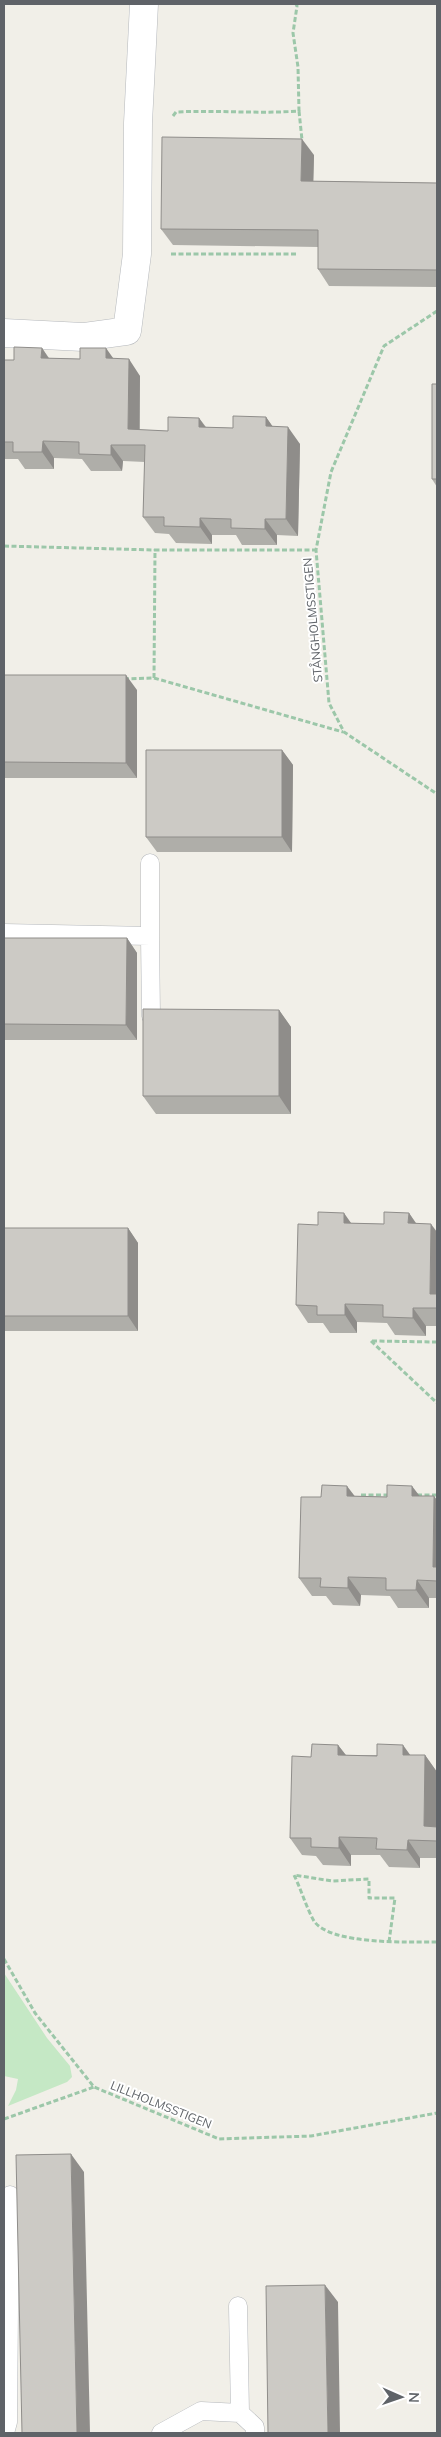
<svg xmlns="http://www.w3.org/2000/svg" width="441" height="2437" font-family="Mulish,sans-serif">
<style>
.green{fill:#c5e8c5}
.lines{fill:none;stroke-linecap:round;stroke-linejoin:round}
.lane-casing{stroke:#b5b8bc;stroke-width:19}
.street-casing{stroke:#b5b8bc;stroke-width:29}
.path{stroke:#9cc7a9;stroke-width:3;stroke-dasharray:5 2.5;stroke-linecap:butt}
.lane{stroke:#fff;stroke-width:18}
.street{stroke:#fff;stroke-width:28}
.wall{fill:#afaea9}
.shaded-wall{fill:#8f8d8a}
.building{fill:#cccac5;stroke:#8f8d8a}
.labels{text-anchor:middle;stroke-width:4;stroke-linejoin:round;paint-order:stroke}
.street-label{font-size:12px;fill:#5f6368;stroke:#fff}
</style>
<rect width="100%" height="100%" fill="#f1efe8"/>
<path class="green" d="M4,1973L47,2038L70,2066L72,2077L67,2082L8,2106L16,2090L18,2079L4,2076Z"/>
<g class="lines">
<g class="lane-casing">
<path id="lane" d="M4,933L150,936L151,1016
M150,936V863
M238,2306L240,2413
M5,2433L8,2422L10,2195
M161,2433L201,2411L240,2413L255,2427V2433"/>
</g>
<g class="street-casing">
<path id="street" d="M4,333L83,337L127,331L137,254L138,123L144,4"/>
</g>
<path class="path" d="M299,111L302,140
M173,116L176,112C217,110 258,114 299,111L298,67L293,33L297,6L296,4
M171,254H297
M437,311L384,346L331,472L316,550L329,703L344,732L437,794
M4,546L155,550
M154,678L155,550H316
M124,679L154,678L343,732
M371,1341L437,1403
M372,1341L437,1342
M361,1495H391
M417,1495H437
M389,1942L395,1898H369V1879L332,1881L294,1875C301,1889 306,1907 314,1921C330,1945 410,1942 437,1942
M4,1959L35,2013L94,2087L219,2139L311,2136L437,2113
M4,2119L94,2087"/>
<use href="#lane" class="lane"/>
<use href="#street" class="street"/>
</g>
<path class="wall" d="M314,155L313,181L437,183V287L329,286L318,269V247L173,245L161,229Z
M42,348L49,358L80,359H114L140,376V430L168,431L199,418L206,427L233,428L266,417L272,426L300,444L298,536L277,535V545H242L236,535H212V544L176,543L169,534L155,533L143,517L145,462L123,461L122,471H91L82,459L54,458V469H25L18,459H4V360H14Z
M437,384V487L432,479Z
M4,675L137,690V778H4Z
M282,750L293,765L292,852H157L146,837Z
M4,938H127L137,953V1040H4Z
M279,1010L291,1027V1114H156L143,1096Z
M409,1213L416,1223L437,1232V1326H426V1336L395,1335L387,1323L357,1322V1333H330L323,1323H308L296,1305L318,1225L351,1223L384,1224Z
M4,1228H128L138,1243V1331H4Z
M354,1496L387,1497L420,1496L437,1500V1598H429V1608H398L390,1596L361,1595L360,1606L333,1605L326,1596H312L299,1578L321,1497Z
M338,1745L346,1755H425L437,1772V1858H420V1868L389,1867L380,1855H351V1866L323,1865L316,1856L302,1855L290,1838L311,1757Z"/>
<path class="shaded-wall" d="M302,139L314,155L313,198L301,181Z
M42,348L53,365L41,358Z
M106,348L118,365L106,358Z
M129,359L140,376L139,445L128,429Z
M266,417L278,434L266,426Z
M199,418L211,435L199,427Z
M288,427L300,444L298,536L286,519Z
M43,441L54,458V469L42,452Z
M111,445L123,461L122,471L111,455Z
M200,518L212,535V544L200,527Z
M265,519L277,535V545L265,529Z
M126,675L137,690V778L126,763Z
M282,750L293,765L292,852L282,837Z
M127,938L137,953V1040L126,1025Z
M279,1010L291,1027V1114L279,1096Z
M344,1213L356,1230L344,1223Z
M409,1213L421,1231L408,1223Z
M431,1224L437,1232V1305L430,1294Z
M128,1228L138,1243V1331L128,1316Z
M345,1304L357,1322V1333L345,1315Z
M413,1308L426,1326V1336L413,1318Z
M347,1486L360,1503L347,1496Z
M412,1486L425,1503L412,1496Z
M434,1496L437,1500V1574L433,1567Z
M348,1577L361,1595L360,1606L348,1588Z
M417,1580L429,1598V1608L416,1590Z
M338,1745L351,1762L338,1755Z
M403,1745L416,1763L403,1755Z
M425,1755L437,1772L436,1841L424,1826Z
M339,1837L351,1855V1866L339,1848Z
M408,1840L420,1858V1868L407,1850Z
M71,2154L84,2172L90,2433H77Z
M325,2285L338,2302L340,2433H328Z"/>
<path class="building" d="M162,137L302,139L301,181L437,183V270L318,269V230L161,229Z
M14,347L42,348L41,358L80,359V348H106V358L129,359L128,429L168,431V417L199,418V427L233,428V416L266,417V426L288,427L286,519H265V529L231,528V519L200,518V527L164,526V517H143L145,445H111V455L79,454V442L43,441L42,452H13V442H4V360H14Z
M432,384H437V479H432Z
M4,675H126V763L4,762Z
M146,750H282V837H146Z
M4,938H127L126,1025L4,1024Z
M143,1009L279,1010V1096H143Z
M318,1212L344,1213V1223L384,1224V1212L409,1213L408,1223L431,1224L430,1294H437V1308H413V1318L383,1317V1305L345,1304V1315H317V1306L296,1305L298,1224L318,1225Z
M4,1228H128V1316H4Z
M322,1485L347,1486V1496L387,1497V1485L412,1486V1496H434L433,1567H437V1581L417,1580L416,1590H386V1578L348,1577V1588L320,1587L321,1578H299L301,1497H321Z
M312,1744L338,1745V1755L377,1756V1744L403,1745V1755H425L424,1826L437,1827V1841L408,1840L407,1850L376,1849L377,1838L339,1837V1848L311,1847V1838H290L292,1756L311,1757Z
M71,2154L77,2433H22L16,2155Z
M325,2285L328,2433H268L266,2286Z"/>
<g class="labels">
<g class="street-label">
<text transform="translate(313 620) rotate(-95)" y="4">STÅNGHOLMSSTIGEN</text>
<text transform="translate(161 2105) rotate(22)" y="4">LILLHOLMSSTIGEN</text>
</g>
</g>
<rect width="441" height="2437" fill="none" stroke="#5f6368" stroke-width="10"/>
<g transform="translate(401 2397) rotate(92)" stroke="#ffffff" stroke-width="4" paint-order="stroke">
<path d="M0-4L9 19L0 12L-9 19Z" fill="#5f6368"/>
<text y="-8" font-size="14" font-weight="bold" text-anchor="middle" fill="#5f6368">N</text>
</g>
</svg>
